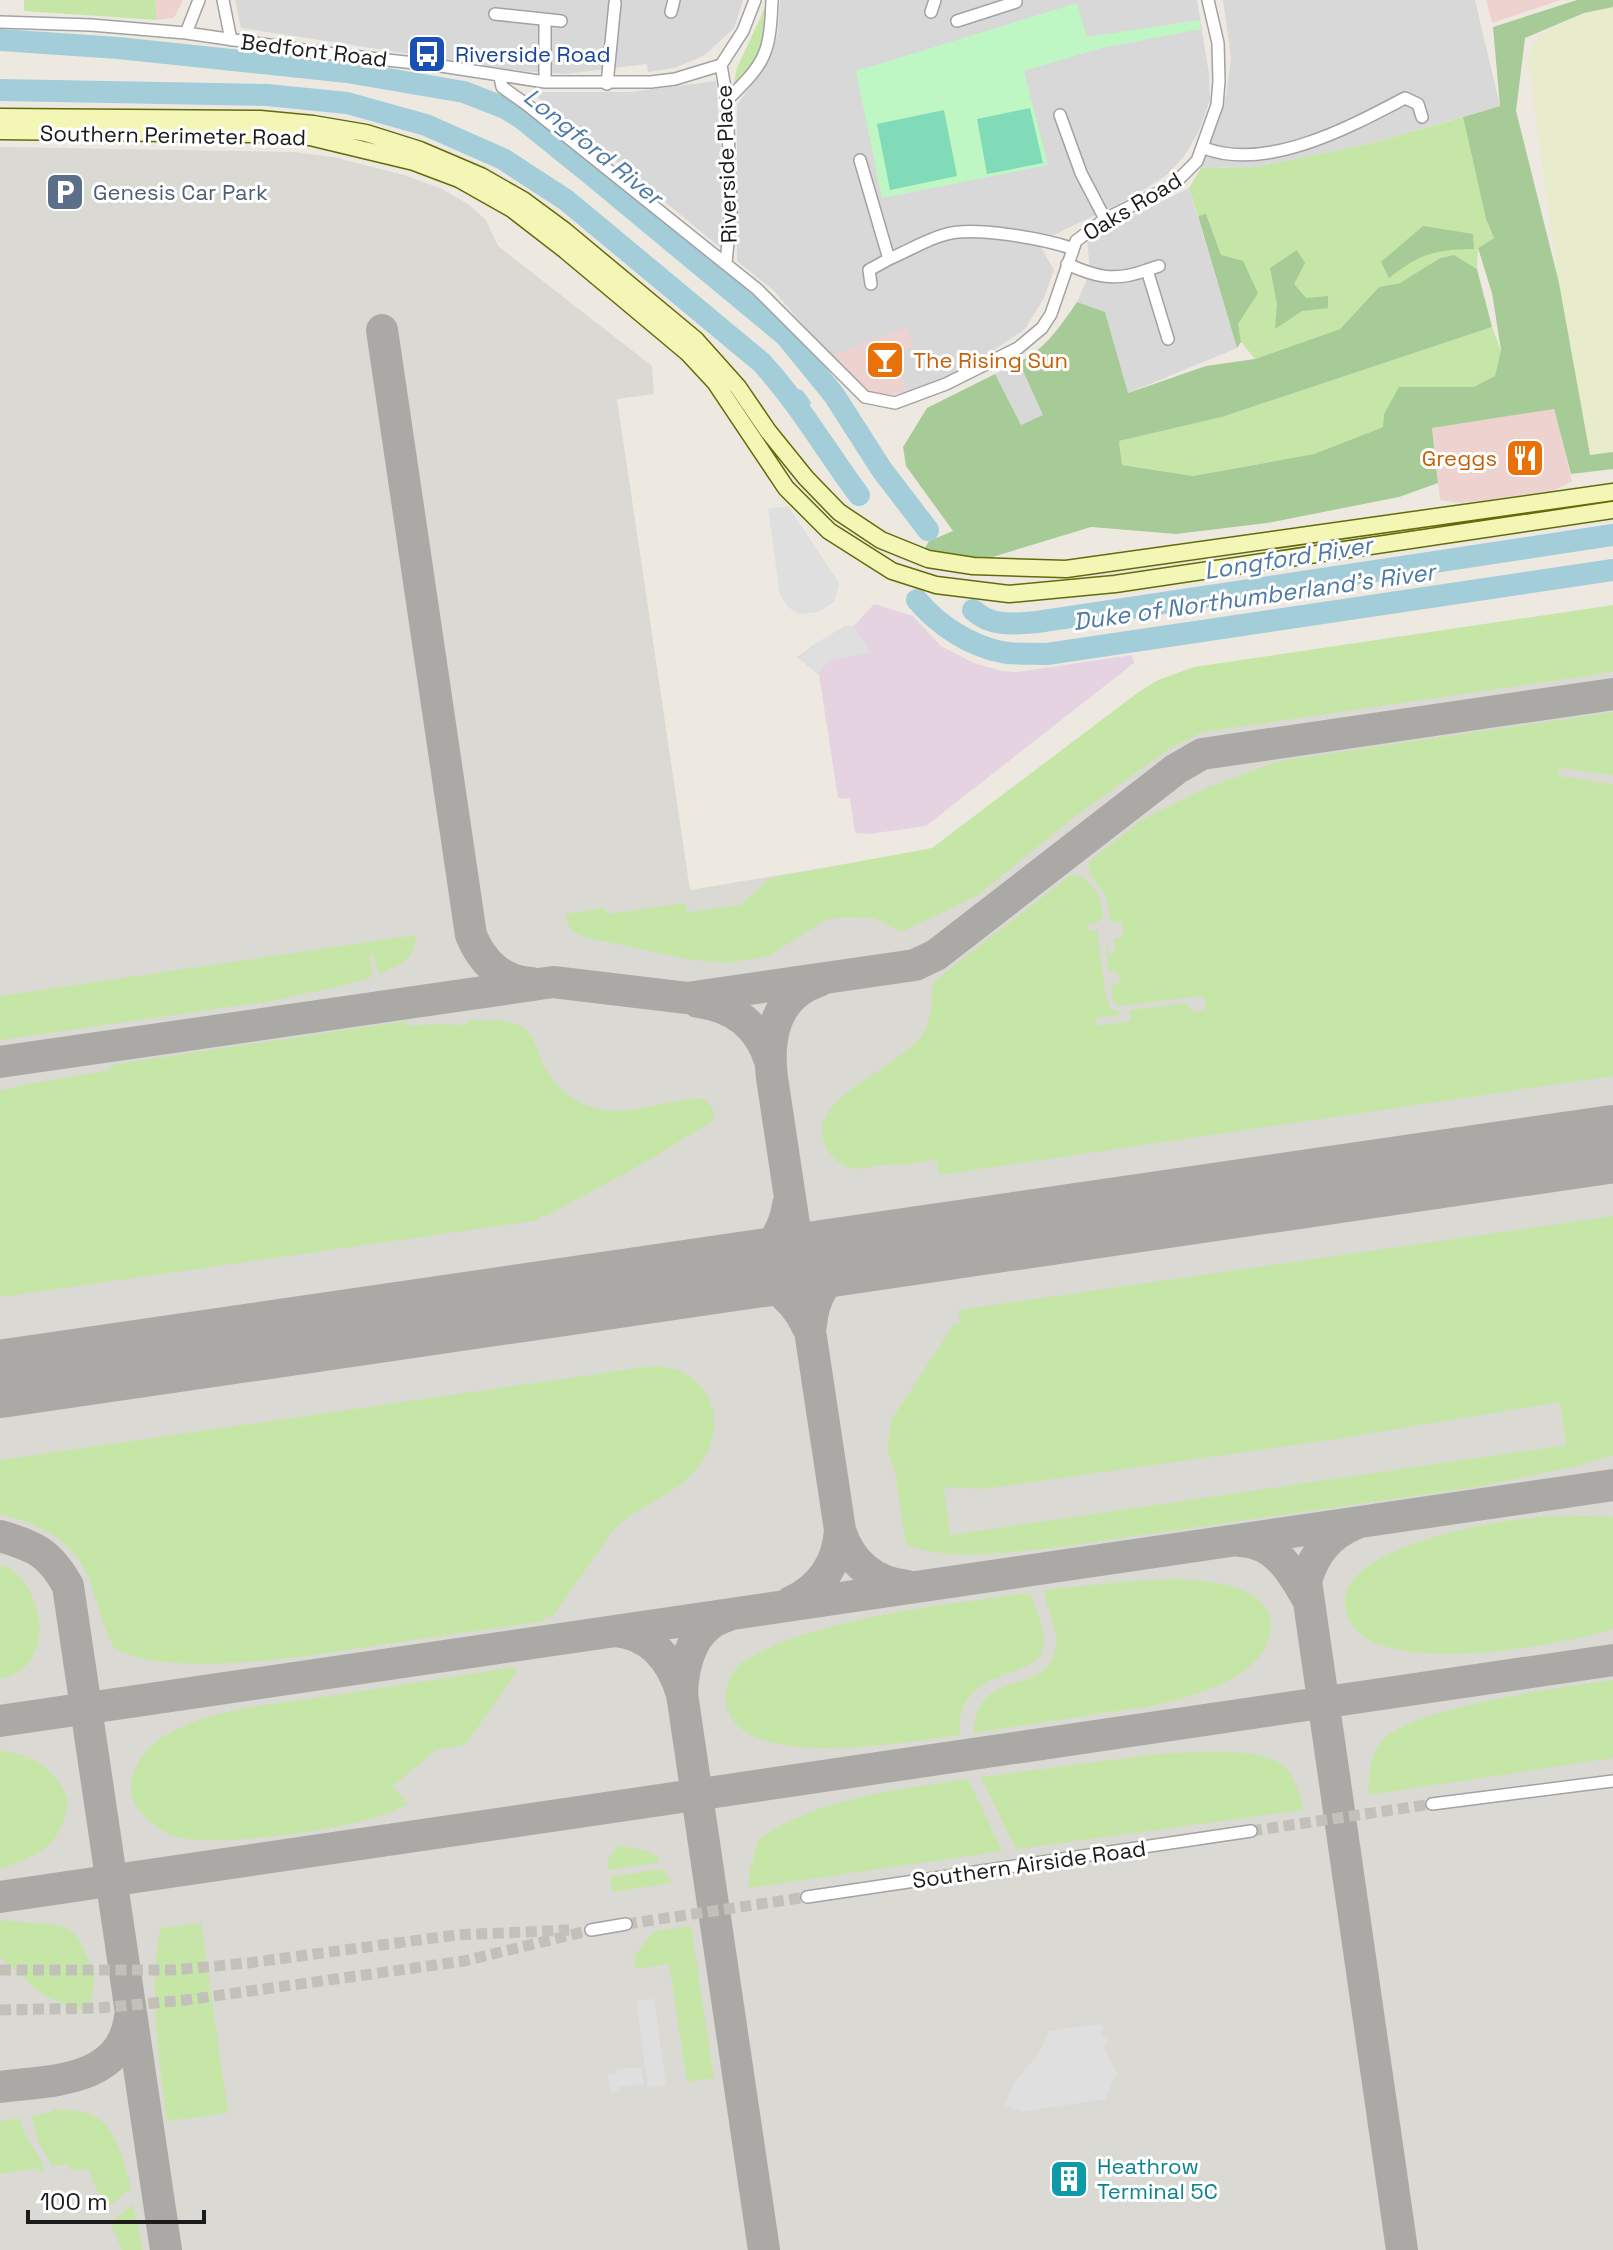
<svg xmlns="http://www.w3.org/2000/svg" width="1613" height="2250" font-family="'Space Grotesk',sans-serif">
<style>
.residential{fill:#d9d8d8}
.commercial{fill:#edd2d0}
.industrial{fill:#e6d3e2}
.airport{fill:#dbd9d3}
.farmland{fill:#e9ebcd}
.grass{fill:#c6e6a8;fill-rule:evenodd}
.forest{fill:#a6cb97}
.park{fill:#bef7c3}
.pitch{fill:#81dab8}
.parking{fill:#dfdfdf}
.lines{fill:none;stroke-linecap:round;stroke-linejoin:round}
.stream{stroke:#a3cdd9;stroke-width:4}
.river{stroke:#a3cdd9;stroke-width:22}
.taxiway{stroke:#aba9a5;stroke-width:32}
.runway{stroke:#aba9a5;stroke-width:78}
.street-tunnel{stroke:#c3c0b9;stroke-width:11;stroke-dasharray:11 5.5;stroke-linecap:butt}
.street-casing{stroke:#a2a2a2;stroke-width:14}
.secondary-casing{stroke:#616c09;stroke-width:19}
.street{stroke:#fff;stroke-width:11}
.secondary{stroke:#f3f6b5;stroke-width:16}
.labels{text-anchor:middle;stroke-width:6;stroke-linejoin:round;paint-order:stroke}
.street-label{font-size:22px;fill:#1b1b1b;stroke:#fff}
.transit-label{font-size:22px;fill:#164399;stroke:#fff;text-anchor:start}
.service-label{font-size:22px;fill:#4e5e75;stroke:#fff;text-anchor:start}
.food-label{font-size:22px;fill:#c56008;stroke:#fff;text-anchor:start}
.culture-label{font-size:22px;fill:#0d838f;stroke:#fff;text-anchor:start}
.water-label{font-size:24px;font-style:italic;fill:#4c79a6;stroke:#fff}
</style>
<rect width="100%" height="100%" fill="#ede9e1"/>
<path class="residential" d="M235,0H743L734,28L705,55L675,68L648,72L647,64L565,74L522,71L241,28Z
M780,0H1197L1209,74L1210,100L1199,131L1185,155L1168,174L1131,198L1054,235L1033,234L1054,270L1044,298L1025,329L984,357L942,379L906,392L895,353L830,356L773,290L737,261V105L770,58L778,33Z
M1223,0H1475L1500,106L1368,144L1255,167L1201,168L1226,96L1231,58Z
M716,81L726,220L722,249L536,96V92H630Z
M1189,188L1237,348L1128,393L1105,312L1077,302L1090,272L1087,239Z
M1019,362L1044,415L1021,425L995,374Z"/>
<path class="commercial" d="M155,0H183L174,18L157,20Z
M1486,0H1561L1492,23Z
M907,327L913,347L895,353L906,392L878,398L830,356Z
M1554,409L1572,481L1555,490L1511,497L1462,503L1440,500L1432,428Z"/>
<path class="industrial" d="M874,604L913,616L941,646L974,663L1002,671L1017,672L1132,655L1134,663L926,826L869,834L855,833L850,799L838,798L819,675L797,657L845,626L853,627Z"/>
<path class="airport" d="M0,147L294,152L333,157L404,175L440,188L468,204L486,220L498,246L652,366L654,394L617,399L690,890L934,849L1062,757L1613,610V2250H0Z"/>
<path class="farmland" d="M1613,7V452L1590,455L1559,283L1527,58L1538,36L1584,13Z"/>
<path class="grass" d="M24,0H155L157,20L24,11Z
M768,1C765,35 764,62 734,83L737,68Z
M1463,117L1486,219L1494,238L1478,248L1477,269L1454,255L1440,258L1400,283L1379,287L1340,329L1255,359L1241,342L1221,255L1206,215L1198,216L1189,188L1201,168L1255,167L1368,144Z
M1492,327L1501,351L1495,376L1475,387H1399L1383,427L1314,454L1193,476L1122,465L1119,441L1222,417Z
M1613,605V672L1203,732L1172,747L1074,817L977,896L901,932L875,918L842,917L825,920L769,956L729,963L691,960L584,937C573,933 567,926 565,914L605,908L607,914L685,903L687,912L741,905L770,878L932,848L1140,691L1158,680L1194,667Z
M1613,712V775L1560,768L1558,776L1613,784V1076L939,1175L936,1160C919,1162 903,1165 887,1165C875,1164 862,1171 850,1168C841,1166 831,1157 827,1149C800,1099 898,1070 922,1035C932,1020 932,999 933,982L1071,875L1083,877L1098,893L1104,917L1096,923L1086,925L1087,930L1097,931L1106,997L1111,1009L1119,1011L1120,1015L1095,1018L1096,1026L1131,1021L1130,1010L1187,1003L1192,1012L1206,1010L1204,996L1119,1006L1113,1001L1111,985L1120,984L1118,973L1110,972L1108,969L1106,946L1107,943L1109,954L1115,953L1114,938L1123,937L1122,922L1111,923C1109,914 1108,904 1105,896C1100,882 1084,878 1090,861L1143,819L1206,788L1279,761Z
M416,935C413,965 400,962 379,975L373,953H370L372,977L345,985L271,1001L0,1040V996Z
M468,1020C483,1021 503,1019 517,1024C537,1032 537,1055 546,1070C556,1086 571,1099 588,1106C625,1121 666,1097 704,1099L714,1110L712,1121L651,1159L546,1216L539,1217V1220L0,1297V1091L22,1085L111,1070V1065L406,1021L407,1026L434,1024L467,1025Z
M1613,1216V1455L1578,1466L1476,1487L1044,1549C999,1553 948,1562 906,1544L895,1473L887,1448L891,1420L954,1324L960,1323L958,1310ZM1560,1402L1566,1445L950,1535L944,1487L983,1489L1330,1440Z
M652,1366C673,1366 694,1374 705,1392C724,1422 711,1459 686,1480C664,1499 635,1508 614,1529L553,1616L544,1618V1621C491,1629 439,1636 386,1644C318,1654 173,1681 114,1648C101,1623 98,1602 88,1577C72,1538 38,1524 0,1514V1460Z
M1594,1516L1613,1517V1629C1563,1645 1380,1679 1350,1622C1313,1553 1480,1524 1521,1519C1545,1516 1569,1516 1594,1516Z
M0,1565C41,1574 63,1667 0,1679Z
M1181,1579C1203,1581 1227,1582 1247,1592C1289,1614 1269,1656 1238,1675C1214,1690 1185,1698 1157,1705L974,1733C975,1663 1049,1701 1056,1645C1058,1627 1046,1609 1044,1590L1131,1581Z
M1030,1593C1035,1608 1047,1631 1043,1648C1037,1678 977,1667 962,1710C959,1717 960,1727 960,1735C912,1741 742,1773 727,1707C723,1691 729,1674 741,1663C747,1658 756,1655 763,1651C782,1640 804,1634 826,1628C893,1610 962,1602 1030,1593Z
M516,1667V1673L465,1745L436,1750L393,1786L407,1804C373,1828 230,1845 187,1839C168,1837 153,1826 141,1812C132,1802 129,1792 132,1779C137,1759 151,1742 169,1733C214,1709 273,1704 323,1697C387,1687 451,1677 516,1667Z
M1613,1680V1758L1368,1795C1369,1778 1369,1756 1381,1742C1408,1707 1566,1687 1613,1680Z
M0,1751C34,1754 54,1768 68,1799C64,1844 39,1856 0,1869Z
M1204,1752C1228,1752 1260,1750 1281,1764C1293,1772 1300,1796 1304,1810L1016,1849L981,1777L1156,1754Z
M968,1779L1002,1851L748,1888L750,1871L758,1840C815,1798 899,1789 968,1779Z
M617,1845C630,1850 651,1846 659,1860L656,1863L608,1870L607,1862Z
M663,1869L672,1883L612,1892L610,1877Z
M0,1920L55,1925L67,1928L79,1939L95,1974L89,2014L43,1995L0,1957Z
M201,1923L228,2113L167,2121C158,2057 149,1993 160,1928Z
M691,1926L714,2078L687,2082L669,1964L635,1969V1955L654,1931Z
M54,2109C64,2110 76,2110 87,2113C115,2120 125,2164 131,2189L105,2209L88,2169L70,2170L69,2164L52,2166L39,2143L31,2116L53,2112Z
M20,2118C23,2138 39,2152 45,2171L39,2172L38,2168L0,2174V2121Z
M133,2205L143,2250H122L110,2222Z"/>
<path class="forest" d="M1577,0H1613V7L1584,13L1525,38L1516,111L1559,283L1590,455L1613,452V469L1571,474L1554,409L1432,428L1438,483L1399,497L1267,523L1176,534L1091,527L979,561L924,550L929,541L953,531L906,466L903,447L927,408L995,374L1021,425L1043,415L1019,362C1046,349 1061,325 1077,302L1105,312L1128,393L1206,366L1255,359L1340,329L1379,287L1400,283L1440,258L1454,255L1477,269L1492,327L1222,417L1119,441L1122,465L1193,476L1314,454L1383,427L1384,414L1399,387H1474L1495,376L1501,350L1492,293L1478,248L1494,238L1486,219L1463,117L1500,106L1493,27Z
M1206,214L1221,255L1243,261L1258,293L1238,324L1241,342L1237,348L1198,216Z
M1423,226L1473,234L1474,249C1434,250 1421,253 1389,278L1381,262Z
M1297,250L1305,263L1294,284L1306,298L1328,296V308L1302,311L1275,329L1277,304L1270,268Z"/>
<path class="park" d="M1077,3L1087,37L1199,20L1201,29L1102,48L1024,71L1048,165L882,198L856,71Z"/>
<path class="pitch" d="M1030,108L1043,163L987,174L977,119Z
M944,110L957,176L890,190L877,124Z"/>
<path class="parking" d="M788,506L839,583L835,601L819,612L798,614L788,607L780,595L768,509Z
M845,626H854L871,652L836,659L826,664L818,674L800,659L811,646Z
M654,1999L666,2085L648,2088L636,2001Z
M1098,2024L1104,2026L1101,2035L1108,2038L1104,2048L1117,2073L1105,2099L1022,2112L1005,2105L1014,2082L1039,2054L1049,2031Z
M641,2067L644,2084L619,2087V2091L610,2092L608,2075L616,2074V2070Z"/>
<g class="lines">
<path class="stream" d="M785,388L801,392L809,403"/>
<path class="river" d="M0,40L118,48L347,72L464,92L505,108L520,117L593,176L786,336L834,395L882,470L928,530
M0,90L267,95L347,103L426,125L503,159L566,200L761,362C799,403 826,451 859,495
M917,600C938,625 970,646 1002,652C1016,655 1032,653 1047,654L1613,570
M973,610C991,627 1014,624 1037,622L1613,535"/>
<path class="taxiway" d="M382,330L471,935C482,962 501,981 531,983
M819,981C775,995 767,1038 772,1078L840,1530C850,1562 873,1582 907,1586
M698,1002C734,1007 759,1025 770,1061
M0,1062L553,982L687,998L915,965L936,955L1176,769L1202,754L1613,694
M1539,1155L1613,1148
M722,1276C760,1273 792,1292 807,1326
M666,1282C685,1275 712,1276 734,1271C764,1263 784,1233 788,1205
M811,1325C817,1256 880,1254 934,1246L933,1243
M1355,1524C1328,1535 1314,1554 1306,1581L1402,2250
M0,1536C35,1546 50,1553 68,1586L166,2250
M1240,1541C1275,1542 1292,1571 1307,1598
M791,1602C821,1588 838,1563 840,1530
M615,1631C652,1634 672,1661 682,1694L764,2250
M682,1694C683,1662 693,1626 727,1616
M0,1721L1613,1485
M0,1897L1613,1660
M0,2087C52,2080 121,2083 130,2017"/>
<path class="runway" d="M0,1379L1613,1144"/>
<path class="street-tunnel" d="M1251,1831L1432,1804
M626,1924L807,1897
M0,1970H173L248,1963L456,1935L569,1930
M0,2010L98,2008L186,2000L464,1961L591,1930"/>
<g class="street-casing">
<path id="street" d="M223,0L231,40
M671,12L674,0
M931,12L935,0
M495,14L561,21
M545,20V82
M957,21L1016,2L1015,0
M0,22L91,25L186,33L325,53L441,66L545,82H651L675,79L721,65
M186,33L199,0
M721,65L727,100L731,210L726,263
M721,65L743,31L755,0
M500,77L502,87L526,104L757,289L865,397L895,403L946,384L1018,348L1042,328L1051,314L1076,241L1105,219L1172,186L1197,161L1217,105L1219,81L1218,43L1208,0
M607,84L615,3
M727,100C766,62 770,54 772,0
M1060,115L1081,173L1105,219
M1204,148C1267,172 1350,127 1405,98L1418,104L1422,117
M860,160L889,259C908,251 927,239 947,234C975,226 1043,239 1071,248
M1067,264C1096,277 1115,282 1147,270L1168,339
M1147,270L1159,266
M871,284L869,270L889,259
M1432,1804L1613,1781
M807,1897L1251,1831
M591,1930L626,1924"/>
</g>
<g class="secondary-casing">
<path id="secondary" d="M0,117L260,119L313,124L366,133L420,150L481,176L523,200L565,231L696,340L738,387L768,431L806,478L839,512L881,540L928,559L973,566L1066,569L1613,492
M0,131L254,134L310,137L414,162L459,179L512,209L565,250L688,353L715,382L786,488L829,531L892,571L936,585L1009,594L1115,584L1613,510"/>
</g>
<use href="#street" class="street"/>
<use href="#secondary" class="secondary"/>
</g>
<defs>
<g id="bus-square" transform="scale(2)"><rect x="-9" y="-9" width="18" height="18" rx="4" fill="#1a4fb4" stroke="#fff"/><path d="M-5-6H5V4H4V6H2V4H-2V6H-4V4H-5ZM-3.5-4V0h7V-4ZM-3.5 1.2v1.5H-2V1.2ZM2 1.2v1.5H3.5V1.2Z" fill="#fff"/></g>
<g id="parking-square" transform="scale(2)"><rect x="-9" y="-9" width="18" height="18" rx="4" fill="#5c6f8a" stroke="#fff"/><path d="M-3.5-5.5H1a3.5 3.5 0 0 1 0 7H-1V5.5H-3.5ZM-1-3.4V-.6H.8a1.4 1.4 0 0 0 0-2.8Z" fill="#fff"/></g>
<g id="bar-square" transform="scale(2)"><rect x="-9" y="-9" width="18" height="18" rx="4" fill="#e8710a" stroke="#fff"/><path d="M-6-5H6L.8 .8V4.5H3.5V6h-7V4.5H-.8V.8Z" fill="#fff"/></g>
<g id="restaurant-square" transform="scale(2)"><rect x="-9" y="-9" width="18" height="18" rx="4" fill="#e8710a" stroke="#fff"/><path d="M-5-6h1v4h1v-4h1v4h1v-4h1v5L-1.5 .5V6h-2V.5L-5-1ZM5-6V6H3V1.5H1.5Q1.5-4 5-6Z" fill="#fff"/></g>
<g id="building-square" transform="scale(2)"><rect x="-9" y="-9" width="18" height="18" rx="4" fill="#0f9aa8" stroke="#fff"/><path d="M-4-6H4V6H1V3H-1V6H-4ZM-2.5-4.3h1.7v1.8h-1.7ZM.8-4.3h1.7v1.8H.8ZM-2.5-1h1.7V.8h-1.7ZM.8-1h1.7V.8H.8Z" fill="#fff"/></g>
</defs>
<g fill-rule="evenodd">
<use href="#bus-square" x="427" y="54"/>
<use href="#parking-square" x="65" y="192"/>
<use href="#bar-square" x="885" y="360"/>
<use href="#restaurant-square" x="1525" y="458"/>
<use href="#building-square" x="1069" y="2179"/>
</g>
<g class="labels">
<g class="street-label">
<text transform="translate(314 50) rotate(7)" y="8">Bedfont Road</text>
<text transform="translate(173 135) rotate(1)" y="8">Southern Perimeter Road</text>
<text transform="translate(726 164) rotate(-92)" y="8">Riverside Place</text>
<text transform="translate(1132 206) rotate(-31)" y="8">Oaks Road</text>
<text transform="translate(1029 1864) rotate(-8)" y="8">Southern Airside Road</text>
</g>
<g class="transit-label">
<text x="455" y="62">Riverside Road</text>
</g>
<g class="service-label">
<text x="93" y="200">Genesis Car Park</text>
</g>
<g class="food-label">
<text x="913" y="368">The Rising Sun</text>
<text x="1497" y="466" text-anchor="end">Greggs</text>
</g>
<g class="culture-label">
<text x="1097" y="2174">Heathrow<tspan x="1097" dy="25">Terminal 5C</tspan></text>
</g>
<g class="water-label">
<text transform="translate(593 147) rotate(39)" y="8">Longford River</text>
<text transform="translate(1288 558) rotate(-9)" y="8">Longford River</text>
<text transform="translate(1254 597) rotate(-8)" y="8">Duke of Northumberland's River</text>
</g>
</g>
<path d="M28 2210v12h176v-12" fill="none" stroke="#1b1b1b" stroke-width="4"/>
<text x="40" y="2210" font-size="24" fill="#1b1b1b" stroke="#ffffff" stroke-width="6" paint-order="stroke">100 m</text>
</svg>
